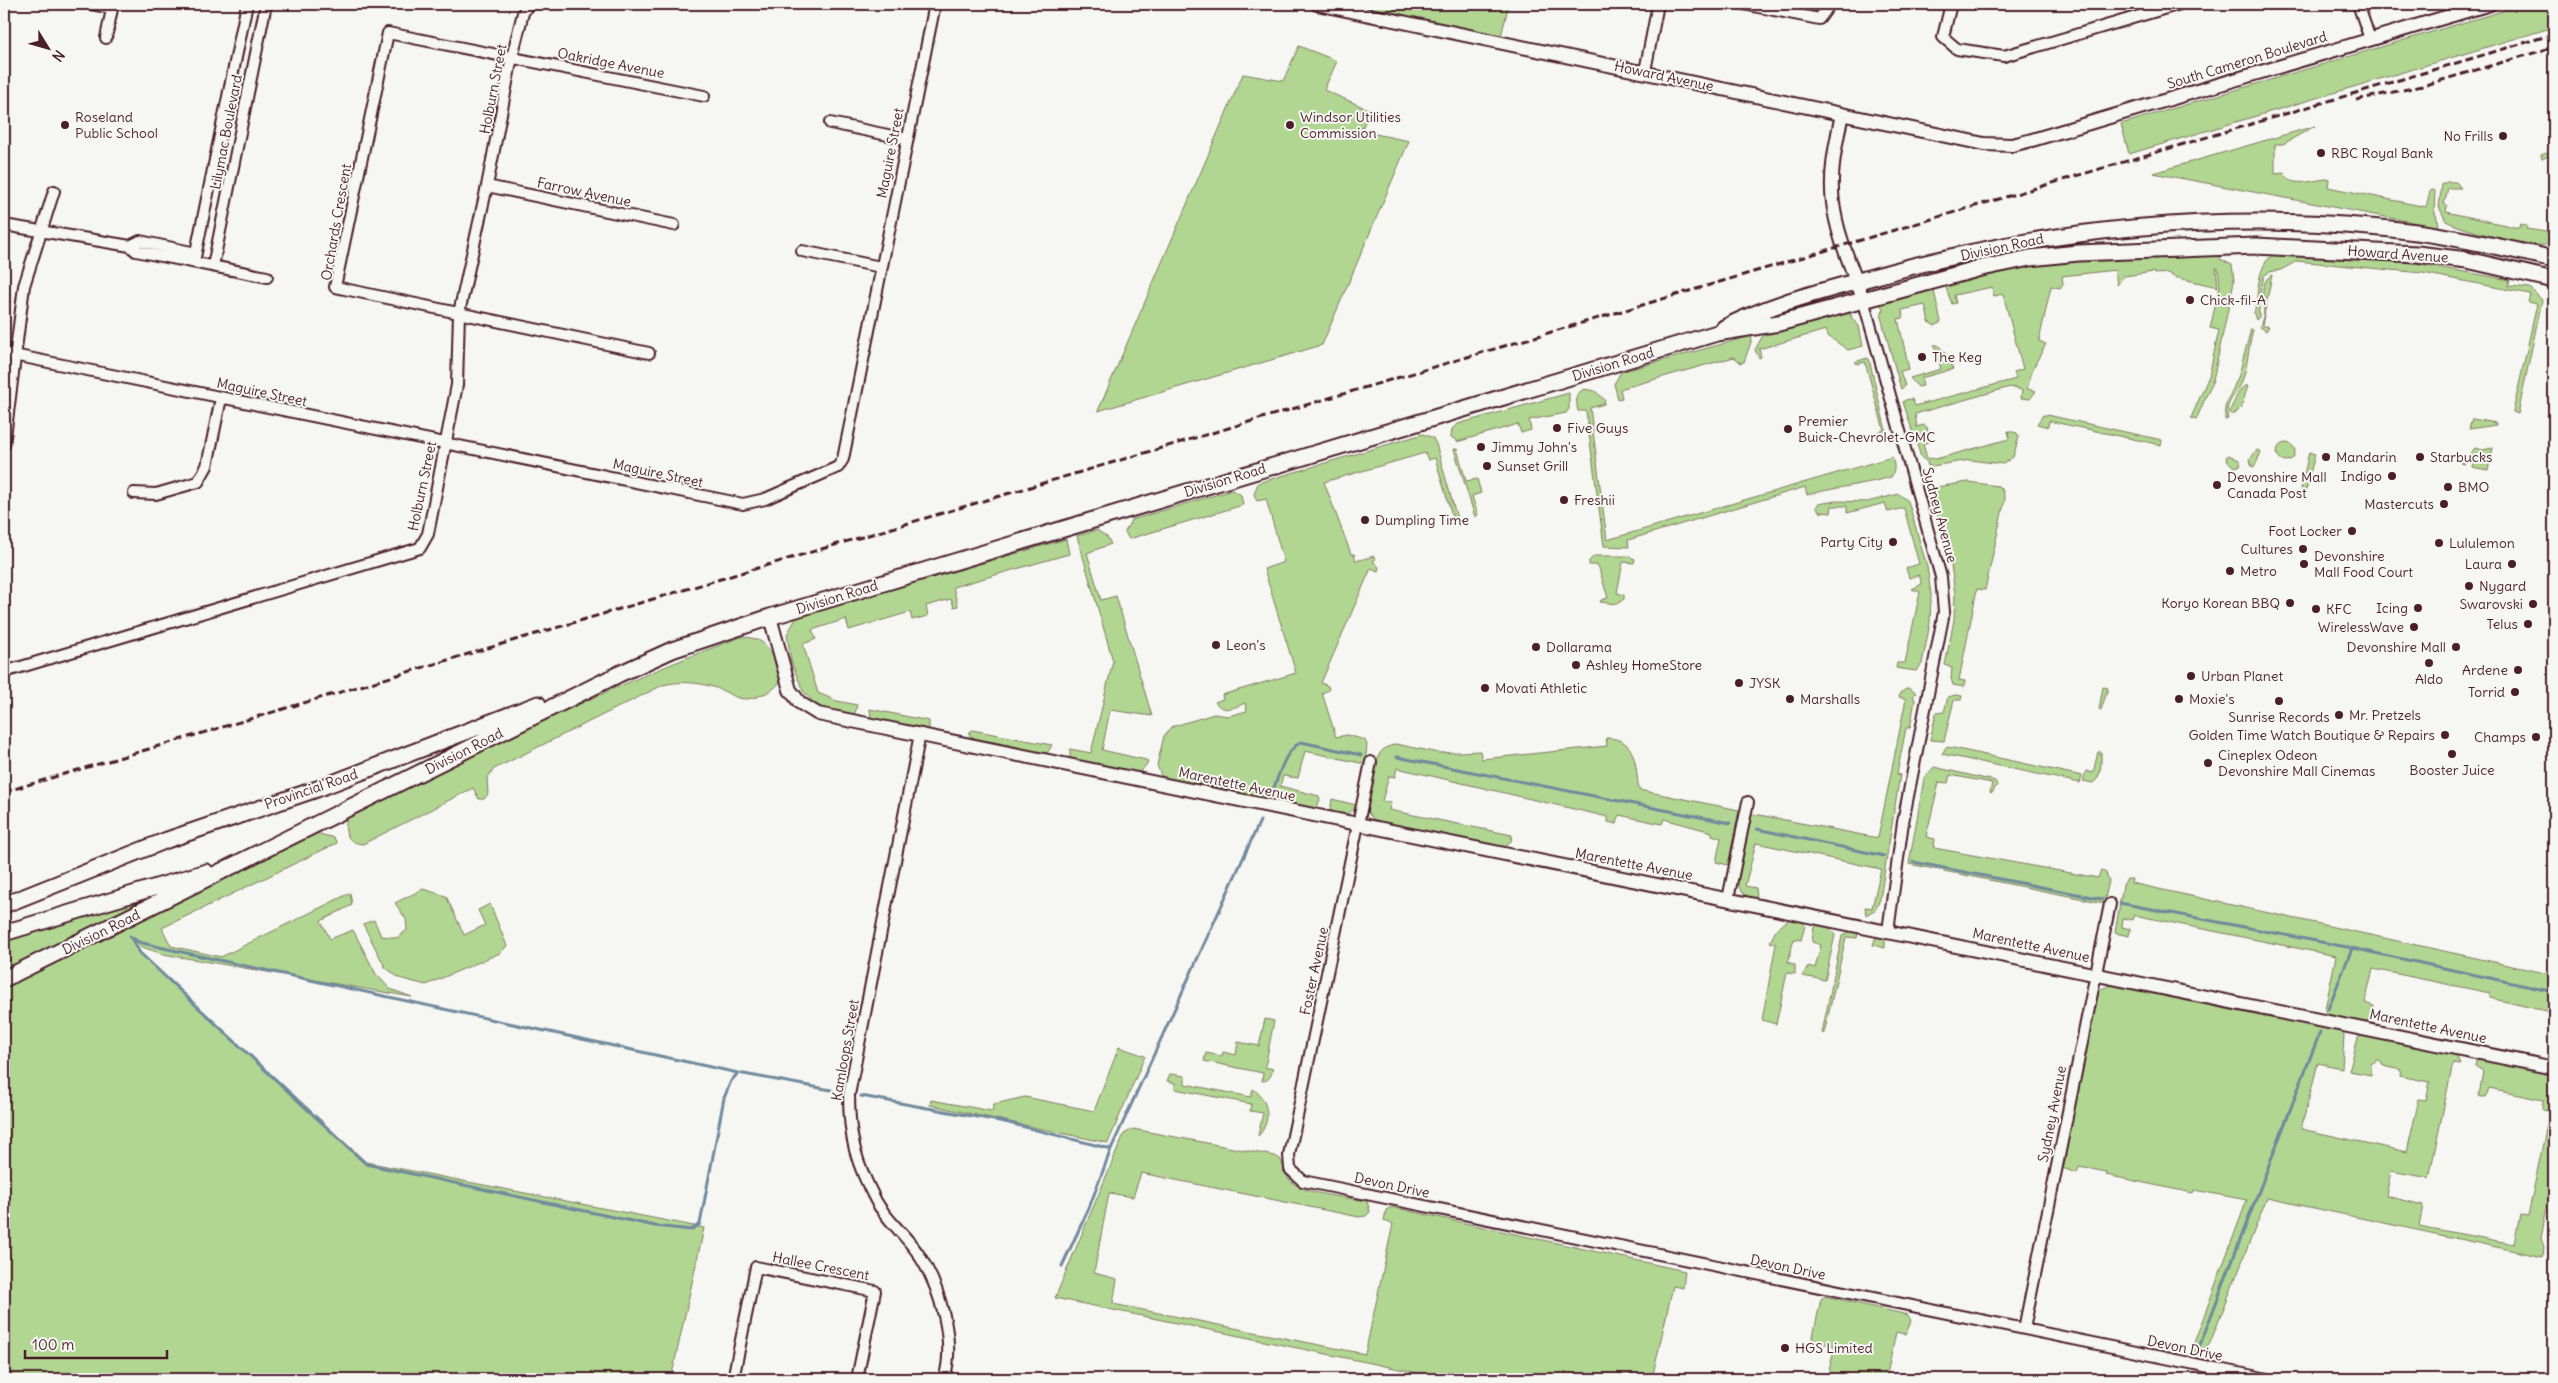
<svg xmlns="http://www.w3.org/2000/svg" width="2558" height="1383" font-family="Delius,sans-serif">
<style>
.green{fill:#b1d691;stroke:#7e7a5e}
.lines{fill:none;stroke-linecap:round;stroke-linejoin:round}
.stream{stroke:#6f899c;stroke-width:3}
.minor-casing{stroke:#4a1f2b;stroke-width:14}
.tertiary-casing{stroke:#4a1f2b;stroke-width:16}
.secondary-casing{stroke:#4a1f2b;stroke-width:19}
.minor{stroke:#f6f6f2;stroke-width:10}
.tertiary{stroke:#f6f6f2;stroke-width:12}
.secondary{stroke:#f6f6f2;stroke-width:15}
.rail{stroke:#4a1f2b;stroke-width:3;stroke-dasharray:8 4;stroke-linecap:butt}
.poi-dot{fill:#4a1f2b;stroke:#f6f6f2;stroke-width:2}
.labels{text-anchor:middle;stroke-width:4;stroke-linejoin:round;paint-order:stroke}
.street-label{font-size:14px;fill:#4a1f2b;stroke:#f6f6f2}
.poi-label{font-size:14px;fill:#4a1f2b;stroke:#f6f6f2;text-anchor:start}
</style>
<rect width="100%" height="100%" fill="#f6f6f2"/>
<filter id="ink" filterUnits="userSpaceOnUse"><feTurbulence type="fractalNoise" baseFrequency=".02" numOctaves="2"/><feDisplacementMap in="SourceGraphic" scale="10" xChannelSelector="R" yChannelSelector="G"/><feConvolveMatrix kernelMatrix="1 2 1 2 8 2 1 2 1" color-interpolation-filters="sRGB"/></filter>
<g filter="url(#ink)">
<path class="green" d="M1343,4H1509L1501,36Z
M1783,4H1824C1817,17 1792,12 1783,4Z
M2526,4H2554V27L2129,154L2121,124Z
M1299,46L1337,61L1324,90L1370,110L1361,131L1409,141L1322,345L1098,411L1243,74L1283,81Z
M2315,126L2283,144H2275V174L2284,173C2290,189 2314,180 2326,179L2329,180L2328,187L2426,207L2430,191L2433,190L2435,191L2434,210L2439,224L2438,227L2153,173Z
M2554,151V177L2549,156L2542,159L2541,155Z
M2447,182H2456L2461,188H2448L2444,204L2447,205L2446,212L2519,228L2520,224L2527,226L2526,229L2547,232L2551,228L2554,212V238C2552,241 2549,244 2545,245C2531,248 2460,229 2446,221L2439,207L2442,184Z
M2275,254L2415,263L2510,280L2509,286L2530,288L2542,300L2518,414L2513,412L2537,304L2528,302L2530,294L2423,273L2297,261L2281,270L2269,272L2264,276L2259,297V317L2256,320L2254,314C2259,295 2256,263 2275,254Z
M2218,255L2221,256L2220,259L2232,265L2234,281L2213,380L2196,420L2191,418L2209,376L2219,330L2210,328L2220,286L2218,268H2216L2218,287L2174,277L2168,273L2155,274L2154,272L2124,276L2117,285L2115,270L2062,276L2063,284L2060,288L2051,286L2039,341L2046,344L2033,368L2027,389L2036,391L2030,399L2021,398L2022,390L2010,387L1915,414L1917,427L1923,425L1927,427L1930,441L1923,444L1927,458L1936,459L2009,439L2008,431L2017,433L2019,437L2013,457L2003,464L1970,460L1932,466L1927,465L1928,463L1921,457L1903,402L1905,400L1912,399L1915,406L2016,379L2014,372L2023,369L2003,294L1994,296L1992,287L1954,295L1956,303L1952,304L1946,288L1949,281L2035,262Z
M2272,275L2262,325L2269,327L2266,331L2260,327C2261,322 2264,316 2264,311C2263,300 2259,282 2272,275Z
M1928,287L1934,291L1941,322L1935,326L1929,322L1925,305L1902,310L1903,318L1898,319L1909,369L1900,371L1905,386L1901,389L1881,317L1883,308L1881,306L1885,300Z
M1846,313L1852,315L1851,317L1859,326L1863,346L1848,350L1828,336L1826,330L1759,349L1761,357L1759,358L1755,350L1762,337L1773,330Z
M2251,329L2253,330C2248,347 2248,368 2241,384C2235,396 2224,403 2228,419L2225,420V407L2239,375Z
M1751,336L1752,339L1744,362L1741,363L1734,357L1620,389L1622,398L1618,399L1614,384L1621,372Z
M1934,345H1938L1949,358L1953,369L1921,378L1923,386L1918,387L1910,378L1941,369Z
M1867,358L1869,359L1887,435L1877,438L1876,433L1884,430L1865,362L1857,364L1855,362Z
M2244,386H2248L2241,407L2233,415L2229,412L2240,390Z
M1584,389L1595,391L1605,400L1604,404L1590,408L1607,540L1892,457C1895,466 1895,471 1891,477C1863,485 1835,487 1807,495L1805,487L1628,540L1629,547L1604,546L1586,411H1578C1576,403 1575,393 1584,389Z
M1569,393V409L1566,413L1529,420L1531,430L1521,433L1518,424L1457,442L1456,439L1451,438L1452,429L1458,424Z
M2043,415H2047L2162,440L2161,445L2049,421L2048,427L2037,424Z
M2472,419L2496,423V425L2469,429Z
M1423,434L1433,438L1436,444L1458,522H1454L1435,458L1428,460L1425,453L1324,482L1351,554H1354L1356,561L1374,556L1376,559L1373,561L1379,567L1378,571L1371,568L1321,683L1328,686L1329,690L1322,693L1336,737L1347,735L1365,740L1367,745L1365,764L1305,751L1298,778L1283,776L1280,786L1319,796L1320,800L1315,809L1162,778L1157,765L1164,736L1171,727L1214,714L1228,716L1247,711L1245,703C1234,708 1223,713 1215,702L1223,699L1222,695L1296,673L1264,569L1284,562L1266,499L1257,501L1254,494L1258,483Z
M2277 452a9 9 0 1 1 18 0a9 9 0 1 1-18 0Z
M2475,448L2482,450L2493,448L2488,470L2472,467L2473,462L2467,460L2465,464L2461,463Z
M1454,449H1457L1466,481L1477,479L1481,493L1472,496L1478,515L1475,517Z
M2257,450L2261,452L2255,466L2252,467L2250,459Z
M2309,452L2315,454L2306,490L2301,489Z
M2229,455L2239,460L2241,465L2235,467L2228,462L2226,457Z
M1968,482L1998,486L2002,489L2005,499L1985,590L1977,589L1959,680L1965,681L1964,687L1953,685L1951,679L1952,668L1945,665L1954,620L1955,594L1951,565L1933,498L1937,487Z
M1232,490L1241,495L1243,505L1129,539L1125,532L1131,520Z
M1899,494L1908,501L1927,567L1931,594L1930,623L1922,664L1916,671L1896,668L1897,663H1905L1920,592L1912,589L1922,584L1919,575L1909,578L1906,568L1919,564L1904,508L1888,512L1885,503L1847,513V506H1832L1831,513L1820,512L1816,507L1818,504L1836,501L1867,502Z
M1097,530L1107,537L1111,544L1087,553L1101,600L1116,596L1152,716L1110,710L1102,750L1146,760L1148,763L1139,773L1070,760V749L1091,753L1113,661L1077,536Z
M1066,539L1069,554L953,587L958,606L954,607L951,599L926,606L928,616L912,620L910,612L849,630L846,619L812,630L816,639L803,644L818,693L837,701L857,705L854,716L818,707L803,691L791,661L787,634L797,617Z
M1594,556H1628L1635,559L1634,563L1623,562L1617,593L1624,595V599L1617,604L1600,602L1601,600L1608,598L1598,565H1589V561Z
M741,637C771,637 773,656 780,681C777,687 772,690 766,693C738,706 738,695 713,687C697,682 679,681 663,685L494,769L487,778L488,794L484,799H479L473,788L363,844C347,843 343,832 347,818C476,753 605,687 741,637Z
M2103,687L2108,688L2101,710L2099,709Z
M1908,688L1916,693L1913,695L1915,700L1910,728H1906L1897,774L1900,775L1880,899L1876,909L1866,915L1865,907L1872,908L1881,869L1756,843L1745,886L1756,888L1757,899C1745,897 1739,892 1737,879L1750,818L1754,814L1878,838L1906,699L1899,697L1900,693Z
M1956,695L1962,696L1961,700H1954L1944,741L1930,740L1936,713L1944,712L1948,697Z
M870,709L929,721V731L871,719Z
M972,730L1052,745L1046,755L971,739L969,733Z
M1606,738C1638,738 1635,766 1639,790L1739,810L1728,865L1716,862L1721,838L1712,835V832L1664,819L1662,824L1619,815L1617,824L1608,822V817L1397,768L1395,777L1389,776L1382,801L1391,803L1389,810L1512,835L1511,841L1505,848L1375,821L1367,812L1376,762L1380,753L1385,748L1396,744L1439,753L1480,751L1482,759L1607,746Z
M1946,747L1953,748L2082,776L2080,783L1942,754Z
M2098,752H2101C2101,762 2102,777 2093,783L2083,781L2086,771L2093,773Z
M1934,767L1995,781L1997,785L1992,793L1990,792L1992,783L1950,775L1948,783L1939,782L1926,837L1935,839L1934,848L2098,878L2101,870L2106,873L2109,881L2104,903L1909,864L1924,779Z
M1332,799L1356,805C1350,817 1342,814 1330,812Z
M316,833L334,838L337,843L162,928L171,946L221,957L350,893L352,905L321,921L330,939L353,930L376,974L390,989L412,997L163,954L136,945L140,953L366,1162L704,1228L671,1379H4V983Z
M222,870L4,974V937Z
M2127,879H2132L2131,883L2554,975V1013L2490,998V993L2373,969L2365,1003L2374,1006L2370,1020L2365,1023L2328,1016L2325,1009L2336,956L2134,915L2132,920L2123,918L2122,927L2130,929L2129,936L2115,933L2123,885Z
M423,889L446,896L464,935L485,925L478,910L490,904L507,946L500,953L426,985L399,978L385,967L363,924L374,920L381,936L397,938L407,930L406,919L395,903Z
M1793,917L1800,918L1805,926L1801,940L1794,939L1788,962L1795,965V974L1787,973L1776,1024L1762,1020L1776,944L1770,942L1777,928Z
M1822,923H1826L1835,935L1825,980L1802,976L1809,966L1815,968L1821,945L1812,942L1814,927Z
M1854,929L1858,933L1857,938L1846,937L1824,1034L1822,1033L1842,936Z
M1877,934L1885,936V948L1873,945Z
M2117,983L2341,1029L2344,1035L2342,1068L2318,1063L2301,1129L2407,1152L2419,1099L2426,1100L2430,1082L2400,1076L2401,1070L2384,1066L2379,1059L2371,1064V1075L2349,1071L2358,1038L2364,1034L2455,1052L2460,1064L2453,1063L2429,1178L2391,1171L2386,1196L2423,1205L2419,1226L2514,1244L2520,1215L2528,1216L2550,1110L2542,1109L2543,1100L2489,1089L2486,1098L2479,1096L2483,1071L2475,1066L2476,1061L2487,1059L2554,1072V1175L2541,1237L2544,1246L2543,1257L2267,1198L2210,1343L2203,1353L2193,1351L2195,1340L2247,1200L2194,1190L2193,1193L2106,1175L2107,1172L2079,1167L2077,1173L2062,1168L2097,997L2101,989Z
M1265,1019L1274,1021L1265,1067L1273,1069C1271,1076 1269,1081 1262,1081L1263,1073L1204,1061L1206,1053L1222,1056L1223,1052L1236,1055L1238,1042L1259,1046Z
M1119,1047L1145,1056L1108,1143L930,1105L931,1100L992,1111L994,1104L1025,1097L1094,1111Z
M1170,1074L1185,1076V1084L1251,1097L1253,1089C1269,1100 1272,1122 1258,1136L1263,1113L1250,1111L1251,1104L1175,1089V1083L1167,1081Z
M1133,1129L1275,1156L1280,1159C1285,1167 1285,1177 1293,1183C1306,1194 1349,1198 1367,1201L1370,1212L1366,1216L1359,1217L1141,1173L1133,1197L1109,1193L1094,1273L1117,1279L1113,1304L1365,1354L1393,1224L1384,1221L1386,1210L1391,1207L1685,1271L1683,1288L1673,1286L1653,1374L1617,1375L1616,1379H1448L1055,1298L1124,1134Z
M1825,1296L1908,1315L1911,1321L1905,1334L1896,1332L1886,1379H1827L1835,1346L1812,1341L1821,1299Z"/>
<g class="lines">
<path class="stream" d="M1397,757L1730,823
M1271,795C1279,777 1283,752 1301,742L1361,755
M1757,829L1884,856
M1913,862L2102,899
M2120,903L2352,948L2554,992
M130,936L140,953L366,1164L655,1226L691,1230L700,1224L724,1098L731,1081L738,1073L831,1090
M133,938L138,942L168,949L738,1073
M2328,1009L2352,948
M861,1096L1005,1122L1111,1149
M1062,1266L1089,1208L1111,1149L1260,821
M2198,1350L2320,1032"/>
<g class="minor-casing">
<path id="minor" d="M91,4L112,8
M1743,4L1819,19L1830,4
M1951,4L1943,37L1957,49L2004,56L2180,4
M2358,4L2370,39
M106,38L113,4
M1645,71L1658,4
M830,123L907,139
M487,186L674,225
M4,225L130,246L136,251L267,277
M130,246L140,241L196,253
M802,251L881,267
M194,262L247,4
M213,266L266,4
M1863,299L1941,577L1944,612L1903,822L1888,931
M4,353L743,504L765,499L838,467L843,459L935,4
M649,353L335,287L388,33L704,96
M4,445L24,286L54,191
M134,493L156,494L198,482L207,466L221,398
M4,672L420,548L428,534L457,385L459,313L487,186L512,57L523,13L528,4
M920,734L849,1095C849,1138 856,1163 876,1201C887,1221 907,1236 919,1255C940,1287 956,1342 944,1379
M1371,762L1289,1155L1290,1169L1303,1181L2268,1379
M1728,899L1748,802
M2024,1329L2110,904
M733,1379L756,1267L875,1291L857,1379"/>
</g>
<g class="tertiary-casing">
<path id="tertiary" d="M1317,4L1984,144L2012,145L2032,140L2490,4
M1842,114C1836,143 1829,173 1833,203C1837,236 1852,268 1863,299
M770,617L790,690L800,703L818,714L2554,1068"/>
</g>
<g class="secondary-casing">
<path id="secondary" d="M1724,328C1769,304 1820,292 1869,278C2046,227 2233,209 2416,232C2463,238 2509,249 2554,259
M4,905L167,840L317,789L538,704
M4,933L206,872
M4,979L619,674L672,650L770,617L1717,333L1779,323L1977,269L2030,258L2078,253L2256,246L2417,254L2467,260L2554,280"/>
</g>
<use href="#minor" class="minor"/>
<use href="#tertiary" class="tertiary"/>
<use href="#secondary" class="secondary"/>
<path class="rail" d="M2356,100L2422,86L2554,47
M4,792L2554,34"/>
</g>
</g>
<g class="poi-dot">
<circle cx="65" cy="125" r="5"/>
<circle cx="1290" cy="125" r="5"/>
<circle cx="2503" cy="136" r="5"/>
<circle cx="2321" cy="153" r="5"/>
<circle cx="2190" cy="300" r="5"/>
<circle cx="1922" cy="357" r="5"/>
<circle cx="1557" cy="428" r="5"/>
<circle cx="1788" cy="429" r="5"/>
<circle cx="1481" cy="447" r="5"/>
<circle cx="2326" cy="457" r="5"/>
<circle cx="2420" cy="457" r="5"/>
<circle cx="1487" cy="466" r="5"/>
<circle cx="2392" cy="476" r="5"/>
<circle cx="2217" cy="485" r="5"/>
<circle cx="2448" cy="487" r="5"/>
<circle cx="1564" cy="500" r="5"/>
<circle cx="2444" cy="504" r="5"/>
<circle cx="1365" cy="520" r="5"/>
<circle cx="2352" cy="531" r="5"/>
<circle cx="1893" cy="542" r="5"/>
<circle cx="2439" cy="543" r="5"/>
<circle cx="2303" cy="549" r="5"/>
<circle cx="2304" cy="564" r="5"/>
<circle cx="2512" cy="564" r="5"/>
<circle cx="2230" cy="571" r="5"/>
<circle cx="2469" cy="586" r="5"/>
<circle cx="2290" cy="603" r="5"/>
<circle cx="2533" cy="604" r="5"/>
<circle cx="2418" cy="608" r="5"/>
<circle cx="2316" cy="609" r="5"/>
<circle cx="2528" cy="624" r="5"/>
<circle cx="2414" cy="627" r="5"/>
<circle cx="1216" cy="645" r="5"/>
<circle cx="1536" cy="647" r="5"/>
<circle cx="2456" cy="647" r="5"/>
<circle cx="2429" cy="663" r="5"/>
<circle cx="1576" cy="665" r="5"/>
<circle cx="2518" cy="670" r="5"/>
<circle cx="2191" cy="676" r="5"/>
<circle cx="1739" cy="683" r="5"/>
<circle cx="1485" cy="688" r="5"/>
<circle cx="2515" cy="692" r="5"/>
<circle cx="1790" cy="699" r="5"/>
<circle cx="2179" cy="699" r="5"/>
<circle cx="2279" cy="701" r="5"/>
<circle cx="2339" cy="715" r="5"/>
<circle cx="2445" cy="735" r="5"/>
<circle cx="2536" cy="737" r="5"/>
<circle cx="2452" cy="754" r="5"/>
<circle cx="2208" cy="763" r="5"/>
<circle cx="1785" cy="1348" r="5"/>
</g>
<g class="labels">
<g class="street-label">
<text transform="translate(2247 60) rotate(-17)" y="5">South Cameron Boulevard</text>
<text transform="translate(611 63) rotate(11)" y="5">Oakridge Avenue</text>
<text transform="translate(1664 76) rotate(12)" y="5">Howard Avenue</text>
<text transform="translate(493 89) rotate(-79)" y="5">Holburn Street</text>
<text transform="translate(226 132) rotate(-79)" y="5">Lilymac Boulevard</text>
<text transform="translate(890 153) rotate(-79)" y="5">Maguire Street</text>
<text transform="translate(584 192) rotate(12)" y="5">Farrow Avenue</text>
<text transform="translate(336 222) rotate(-80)" y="5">Orchards Crescent</text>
<text transform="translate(2002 247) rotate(-12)" y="5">Division Road</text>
<text transform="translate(2398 254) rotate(4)" y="5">Howard Avenue</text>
<text transform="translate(1613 364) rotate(-17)" y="5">Division Road</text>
<text transform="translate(262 392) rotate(12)" y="5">Maguire Street</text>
<text transform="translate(658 473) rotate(12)" y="5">Maguire Street</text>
<text transform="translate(1225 480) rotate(-17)" y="5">Division Road</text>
<text transform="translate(422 486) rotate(-78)" y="5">Holburn Street</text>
<text transform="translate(1940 515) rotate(75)" y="5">Sydney Avenue</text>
<text transform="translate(837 597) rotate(-17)" y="5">Division Road</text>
<text transform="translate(464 751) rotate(-27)" y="5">Division Road</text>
<text transform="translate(1237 784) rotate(12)" y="5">Marentette Avenue</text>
<text transform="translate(311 789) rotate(-19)" y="5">Provincial Road</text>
<text transform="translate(1634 864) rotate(11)" y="5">Marentette Avenue</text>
<text transform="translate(101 932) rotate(-26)" y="5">Division Road</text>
<text transform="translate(2031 945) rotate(12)" y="5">Marentette Avenue</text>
<text transform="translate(1314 971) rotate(-78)" y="5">Foster Avenue</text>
<text transform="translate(2428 1026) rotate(12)" y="5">Marentette Avenue</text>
<text transform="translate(845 1050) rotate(-80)" y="5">Kamloops Street</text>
<text transform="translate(2052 1114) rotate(-79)" y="5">Sydney Avenue</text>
<text transform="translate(1392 1185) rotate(12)" y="5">Devon Drive</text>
<text transform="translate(821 1266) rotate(11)" y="5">Hallee Crescent</text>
<text transform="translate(1788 1267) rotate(12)" y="5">Devon Drive</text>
<text transform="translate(2185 1348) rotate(12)" y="5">Devon Drive</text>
</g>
<g class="poi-label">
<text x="75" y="122">Roseland<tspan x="75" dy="16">Public School</tspan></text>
<text x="1300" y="122">Windsor Utilities<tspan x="1300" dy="16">Commission</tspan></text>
<text x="2493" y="141" text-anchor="end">No Frills</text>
<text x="2331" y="158">RBC Royal Bank</text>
<text x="2200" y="305">Chick-fil-A</text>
<text x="1932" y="362">The Keg</text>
<text x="1798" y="426">Premier<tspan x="1798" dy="16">Buick-Chevrolet-GMC</tspan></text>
<text x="1567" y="433">Five Guys</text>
<text x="1491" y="452">Jimmy John's</text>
<text x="2336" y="462">Mandarin</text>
<text x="2430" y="462">Starbucks</text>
<text x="1497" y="471">Sunset Grill</text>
<text x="2382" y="481" text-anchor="end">Indigo</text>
<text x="2227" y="482">Devonshire Mall<tspan x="2227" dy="16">Canada Post</tspan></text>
<text x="2458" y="492">BMO</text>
<text x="1574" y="505">Freshii</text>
<text x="2434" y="509" text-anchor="end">Mastercuts</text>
<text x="1375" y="525">Dumpling Time</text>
<text x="2342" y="536" text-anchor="end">Foot Locker</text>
<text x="1883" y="547" text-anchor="end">Party City</text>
<text x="2449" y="548">Lululemon</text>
<text x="2293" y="554" text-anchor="end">Cultures</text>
<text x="2314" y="561">Devonshire<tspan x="2314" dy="16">Mall Food Court</tspan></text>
<text x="2502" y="569" text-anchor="end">Laura</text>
<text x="2240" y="576">Metro</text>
<text x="2479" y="591">Nygard</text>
<text x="2280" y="608" text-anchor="end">Koryo Korean BBQ</text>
<text x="2523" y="609" text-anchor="end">Swarovski</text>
<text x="2408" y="613" text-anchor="end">Icing</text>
<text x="2326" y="614">KFC</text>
<text x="2518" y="629" text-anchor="end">Telus</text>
<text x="2404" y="632" text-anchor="end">WirelessWave</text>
<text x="1226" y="650">Leon's</text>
<text x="1546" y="652">Dollarama</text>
<text x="2446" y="652" text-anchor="end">Devonshire Mall</text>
<text x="1586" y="670">Ashley HomeStore</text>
<text x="2508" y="675" text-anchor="end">Ardene</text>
<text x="2201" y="681">Urban Planet</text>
<text x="2429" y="684" text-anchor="middle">Aldo</text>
<text x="1749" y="688">JYSK</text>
<text x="1495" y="693">Movati Athletic</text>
<text x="2505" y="697" text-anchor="end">Torrid</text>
<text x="1800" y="704">Marshalls</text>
<text x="2189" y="704">Moxie's</text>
<text x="2349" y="720">Mr. Pretzels</text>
<text x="2279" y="722" text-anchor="middle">Sunrise Records</text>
<text x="2435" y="740" text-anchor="end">Golden Time Watch Boutique &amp; Repairs</text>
<text x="2526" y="742" text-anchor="end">Champs</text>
<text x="2218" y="760">Cineplex Odeon<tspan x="2218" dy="16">Devonshire Mall Cinemas</tspan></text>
<text x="2452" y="775" text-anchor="middle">Booster Juice</text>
<text x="1795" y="1353">HGS Limited</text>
</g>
</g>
<rect width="2558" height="1383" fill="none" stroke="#f6f6f2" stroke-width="20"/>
<rect x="10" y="10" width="2538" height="1363" fill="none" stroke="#4a1f2b" stroke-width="2" filter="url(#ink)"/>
<g transform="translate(48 48) rotate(127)" stroke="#f6f6f2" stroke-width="4" paint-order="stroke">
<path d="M0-4L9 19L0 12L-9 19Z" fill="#4a1f2b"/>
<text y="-8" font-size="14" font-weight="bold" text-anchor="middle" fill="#4a1f2b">N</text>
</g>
<path d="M25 1350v8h142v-8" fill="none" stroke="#4a1f2b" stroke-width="2.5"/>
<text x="32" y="1350" font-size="15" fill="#4a1f2b" stroke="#f6f6f2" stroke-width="4" paint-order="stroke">100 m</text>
</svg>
